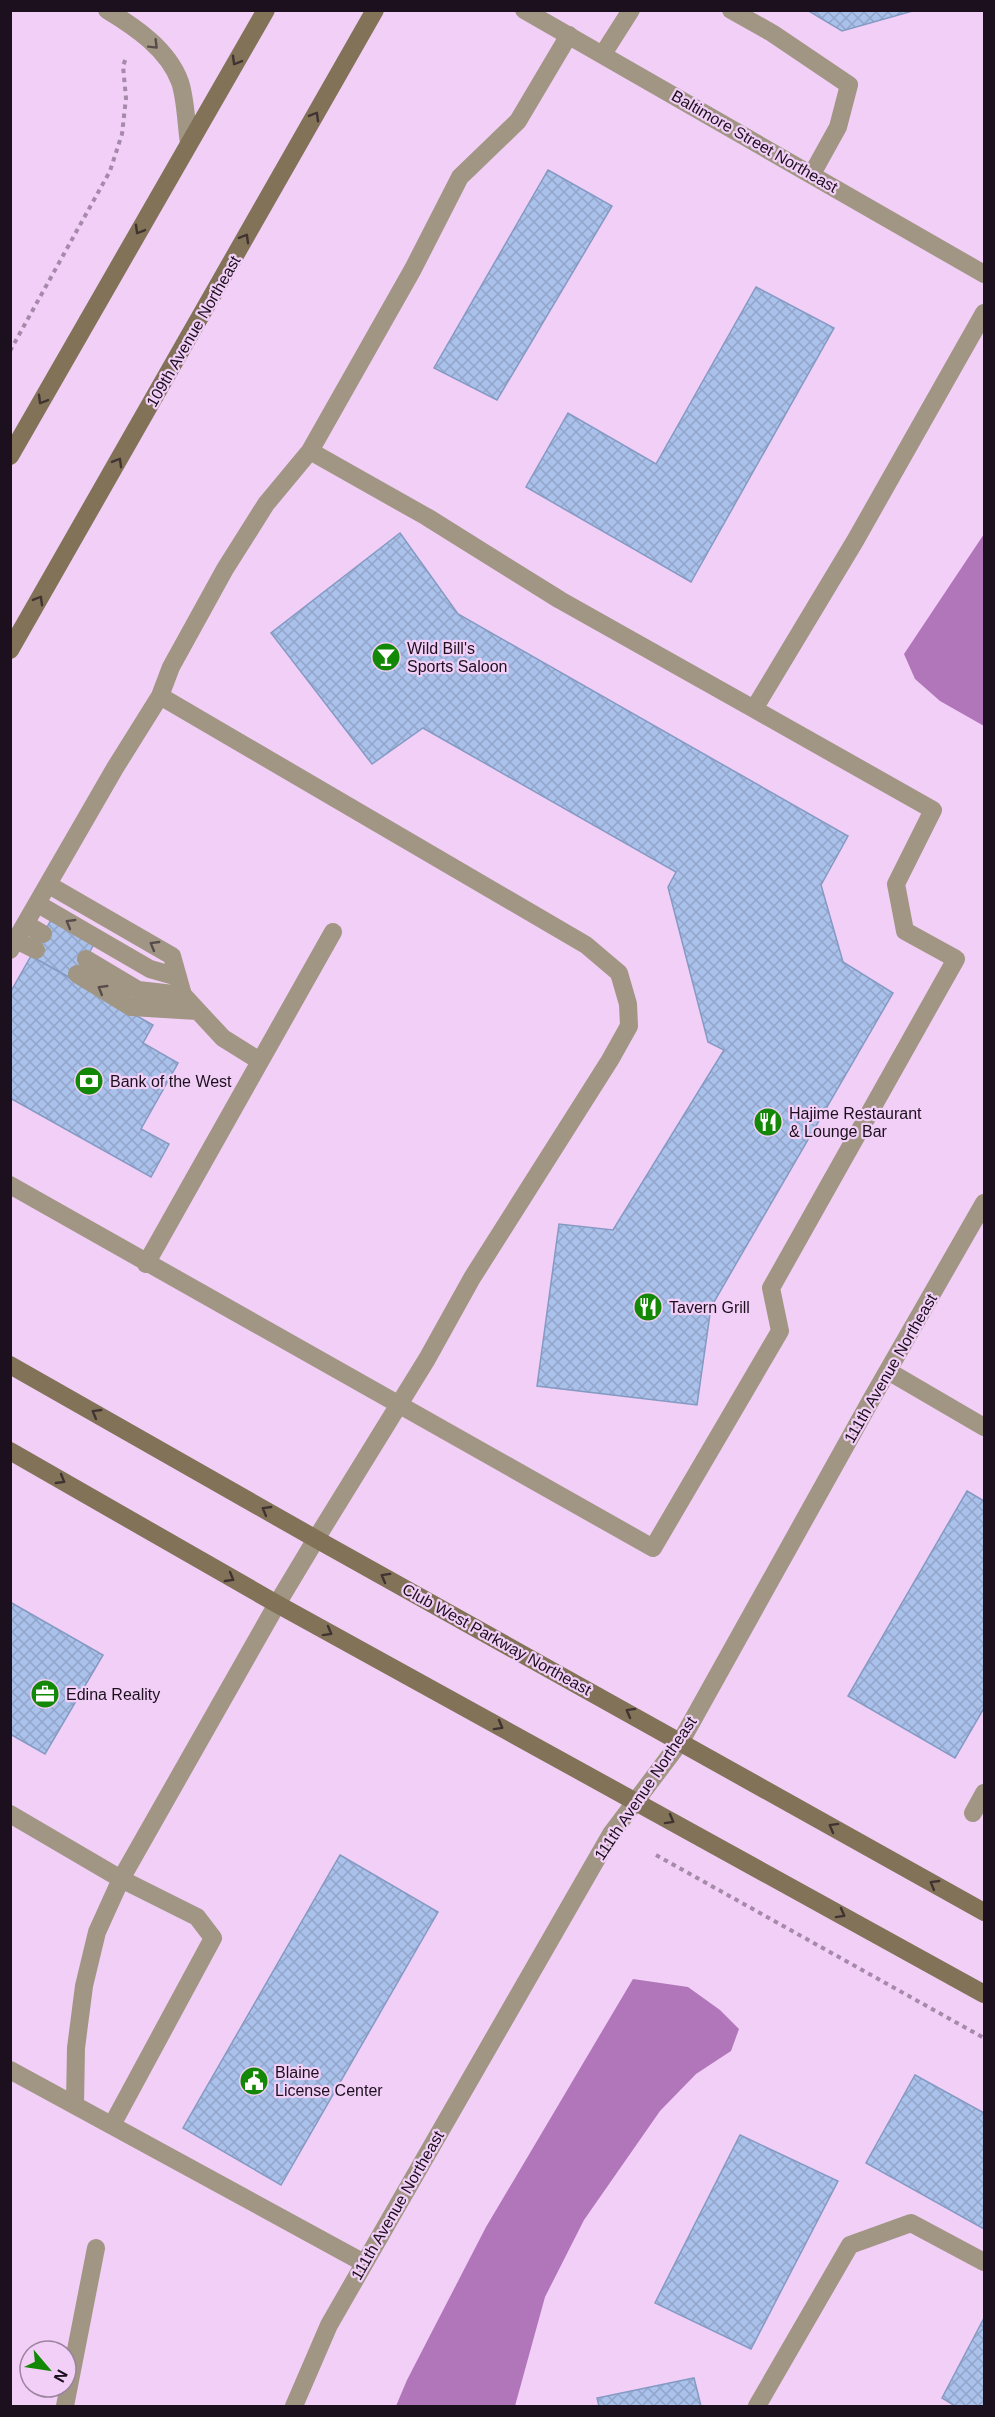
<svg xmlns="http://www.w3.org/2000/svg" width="995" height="2417" font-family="Helvetica,sans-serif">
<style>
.water{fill:#b176ba}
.building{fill:url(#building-cross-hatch);stroke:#849ac2;stroke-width:1.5}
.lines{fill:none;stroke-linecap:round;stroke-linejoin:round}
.path{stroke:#a58aa9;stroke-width:4;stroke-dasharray:4.5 4.5;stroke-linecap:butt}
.lane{stroke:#a09683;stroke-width:18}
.street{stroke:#a09683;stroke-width:18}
.secondary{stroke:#827358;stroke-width:18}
.oneway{stroke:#574c4b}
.oneway2{stroke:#403332}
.labels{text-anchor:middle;stroke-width:4.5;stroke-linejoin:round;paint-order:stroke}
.street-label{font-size:16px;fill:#1c101e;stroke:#f2cff7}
.poi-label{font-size:16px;fill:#1c101e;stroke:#f2cff7;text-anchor:start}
</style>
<defs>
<pattern id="building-cross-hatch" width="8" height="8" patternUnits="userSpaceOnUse" patternTransform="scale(1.5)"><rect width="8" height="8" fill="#aac1eb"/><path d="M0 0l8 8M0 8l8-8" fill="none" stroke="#92a5c9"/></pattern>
</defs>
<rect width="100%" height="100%" fill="#f2cff7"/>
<path class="water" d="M984,534V726L940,701L915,679L904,654Z
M633,1979L688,1987L720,2010L739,2029L731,2051L696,2074L660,2111L584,2220L545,2297L515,2406H396L407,2380L486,2227Z"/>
<path class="building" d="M807,10H916L842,31Z
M548,170L612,206L497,400L434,368Z
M756,287L834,328L691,582L526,487L568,413L656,464Z
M400,533L458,614L848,836L821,885L843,962L893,993L711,1307L697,1405L537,1386L559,1224L613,1230L724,1050L708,1042L668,887L676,872L423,728L372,764L271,633Z
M51,920L94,944L74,980L31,956Z
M31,956L153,1025L143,1043L178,1063L141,1129L169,1144L151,1177L10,1098V993Z
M967,1491L984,1501V1708L955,1758L848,1696Z
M10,1602L103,1655L45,1754L10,1734Z
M340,1855L438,1912L281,2185L183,2128Z
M915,2075L984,2113V2229L866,2163Z
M740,2135L838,2181L751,2349L655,2303Z
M984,2318V2406H955L942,2398Z
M694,2378L701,2406H599L597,2398Z"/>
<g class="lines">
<path class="path" d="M10,351L110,171L122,134L126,98L123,66L126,58
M656,1855L984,2038"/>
<path class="lane" d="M107,10C135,27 168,49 180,82C186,100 186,124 189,143
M731,10L772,33L849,85L838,127L812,174
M569,35L518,121L460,177L413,269L310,451L427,517L560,600L754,709L855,541L984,313
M603,54L631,10
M160,696L586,945L619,973L628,1004L629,1026L610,1060L472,1278L427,1359L316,1539
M49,885L172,956L183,995L223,1038L260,1061
M38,904L150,969L178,977
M26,924L43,934
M16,940L36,950
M10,950L115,768L160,696L171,667L225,569L266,504L310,451
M86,959L138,990L183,995
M77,974L131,1007L197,1011
M10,1185L653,1548L780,1331L771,1288L956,959L905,931L896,884L933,810L754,709
M146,1264L333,932
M973,1813L984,1793
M10,1814L121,1879L197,1917L213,1938L112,2125
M10,2070L364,2263
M75,2104L76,2048L84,1986L97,1932L121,1879L277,1604
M65,2406L96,2248"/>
<path class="street" d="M524,10L984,274
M888,1371L984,1427
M277,1604L316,1539
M294,2406L329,2325L611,1834L681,1741L871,1400L984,1203
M757,2406L850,2245L911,2223L984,2262"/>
<path class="secondary" d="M10,456L266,10
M10,650L375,10
M10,1365L316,1539L984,1912
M10,1451L277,1604L984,1994"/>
</g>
<defs><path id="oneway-chevron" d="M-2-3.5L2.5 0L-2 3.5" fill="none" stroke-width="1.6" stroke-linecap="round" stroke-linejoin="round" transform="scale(1.5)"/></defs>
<g class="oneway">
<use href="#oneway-chevron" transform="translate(154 45) rotate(45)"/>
<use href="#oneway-chevron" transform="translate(70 923) rotate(-150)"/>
<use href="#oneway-chevron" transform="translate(154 945) rotate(-150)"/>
<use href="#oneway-chevron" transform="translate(102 989) rotate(-149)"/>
</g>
<g class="oneway2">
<use href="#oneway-chevron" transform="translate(236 61) rotate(120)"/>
<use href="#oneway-chevron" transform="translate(315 116) rotate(-60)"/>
<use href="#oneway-chevron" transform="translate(139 230) rotate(120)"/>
<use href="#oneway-chevron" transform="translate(245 238) rotate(-60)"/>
<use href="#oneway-chevron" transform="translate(42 400) rotate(120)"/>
<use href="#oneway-chevron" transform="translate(118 462) rotate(-60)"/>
<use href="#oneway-chevron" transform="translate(39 600) rotate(-60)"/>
<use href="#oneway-chevron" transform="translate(96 1413) rotate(-150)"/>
<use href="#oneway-chevron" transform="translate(61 1480) rotate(30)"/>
<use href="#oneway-chevron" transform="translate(266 1510) rotate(-150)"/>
<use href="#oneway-chevron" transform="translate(385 1577) rotate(-151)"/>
<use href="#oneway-chevron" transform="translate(230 1578) rotate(30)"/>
<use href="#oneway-chevron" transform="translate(328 1632) rotate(29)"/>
<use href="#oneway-chevron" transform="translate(630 1712) rotate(-151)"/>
<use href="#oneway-chevron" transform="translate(499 1726) rotate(29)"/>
<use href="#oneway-chevron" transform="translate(670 1820) rotate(29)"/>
<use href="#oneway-chevron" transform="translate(833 1827) rotate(-151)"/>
<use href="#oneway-chevron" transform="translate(934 1884) rotate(-150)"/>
<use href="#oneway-chevron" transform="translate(841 1914) rotate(29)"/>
</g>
<defs>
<g id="bar-disc" transform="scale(1.5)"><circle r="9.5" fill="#138807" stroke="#f2cff7"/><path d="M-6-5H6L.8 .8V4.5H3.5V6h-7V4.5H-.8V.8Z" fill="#fff"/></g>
<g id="bank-disc" transform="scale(1.5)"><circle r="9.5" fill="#138807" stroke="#f2cff7"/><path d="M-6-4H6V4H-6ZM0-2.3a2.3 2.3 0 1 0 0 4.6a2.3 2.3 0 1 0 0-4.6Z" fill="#fff"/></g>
<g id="restaurant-disc" transform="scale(1.5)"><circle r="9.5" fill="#138807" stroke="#f2cff7"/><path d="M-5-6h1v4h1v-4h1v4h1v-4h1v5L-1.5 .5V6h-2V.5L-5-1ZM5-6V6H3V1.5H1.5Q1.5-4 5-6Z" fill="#fff"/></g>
<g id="office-disc" transform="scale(1.5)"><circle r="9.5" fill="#138807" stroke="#f2cff7"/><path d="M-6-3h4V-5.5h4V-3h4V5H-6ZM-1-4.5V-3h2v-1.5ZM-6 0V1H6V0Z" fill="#fff"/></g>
<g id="civic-disc" transform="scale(1.5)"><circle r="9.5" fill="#138807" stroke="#f2cff7"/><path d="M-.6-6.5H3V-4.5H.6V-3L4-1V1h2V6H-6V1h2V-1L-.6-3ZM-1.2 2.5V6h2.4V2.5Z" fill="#fff"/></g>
</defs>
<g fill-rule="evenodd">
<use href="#bar-disc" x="386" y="657"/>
<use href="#bank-disc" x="89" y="1081"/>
<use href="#restaurant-disc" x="768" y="1122"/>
<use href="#restaurant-disc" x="648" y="1307"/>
<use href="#office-disc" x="45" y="1694"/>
<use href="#civic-disc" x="254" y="2081"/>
</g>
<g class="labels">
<g class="street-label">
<text transform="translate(755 141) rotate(30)" y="6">Baltimore Street Northeast</text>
<text transform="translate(193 331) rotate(-60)" y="6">109th Avenue Northeast</text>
<text transform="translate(890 1368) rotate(-60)" y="6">111th Avenue Northeast</text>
<text transform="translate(497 1639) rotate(29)" y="6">Club West Parkway Northeast</text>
<text transform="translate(645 1788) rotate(-56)" y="6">111th Avenue Northeast</text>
<text transform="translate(397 2205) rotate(-60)" y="6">111th Avenue Northeast</text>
</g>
<g class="poi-label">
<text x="407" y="654">Wild Bill's<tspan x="407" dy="18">Sports Saloon</tspan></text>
<text x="110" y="1087">Bank of the West</text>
<text x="789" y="1119">Hajime Restaurant<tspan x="789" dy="18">&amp; Lounge Bar</tspan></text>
<text x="669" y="1313">Tavern Grill</text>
<text x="66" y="1700">Edina Reality</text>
<text x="275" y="2078">Blaine<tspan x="275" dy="18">License Center</tspan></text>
</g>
</g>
<rect width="995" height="2417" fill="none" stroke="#1c101e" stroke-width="24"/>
<g transform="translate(48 2369) rotate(119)"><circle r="28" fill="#f2cff7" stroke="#9c83a0" stroke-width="1.5"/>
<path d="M0-4.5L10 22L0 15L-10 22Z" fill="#138807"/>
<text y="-9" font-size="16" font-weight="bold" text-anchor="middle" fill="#1c101e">N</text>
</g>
</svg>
